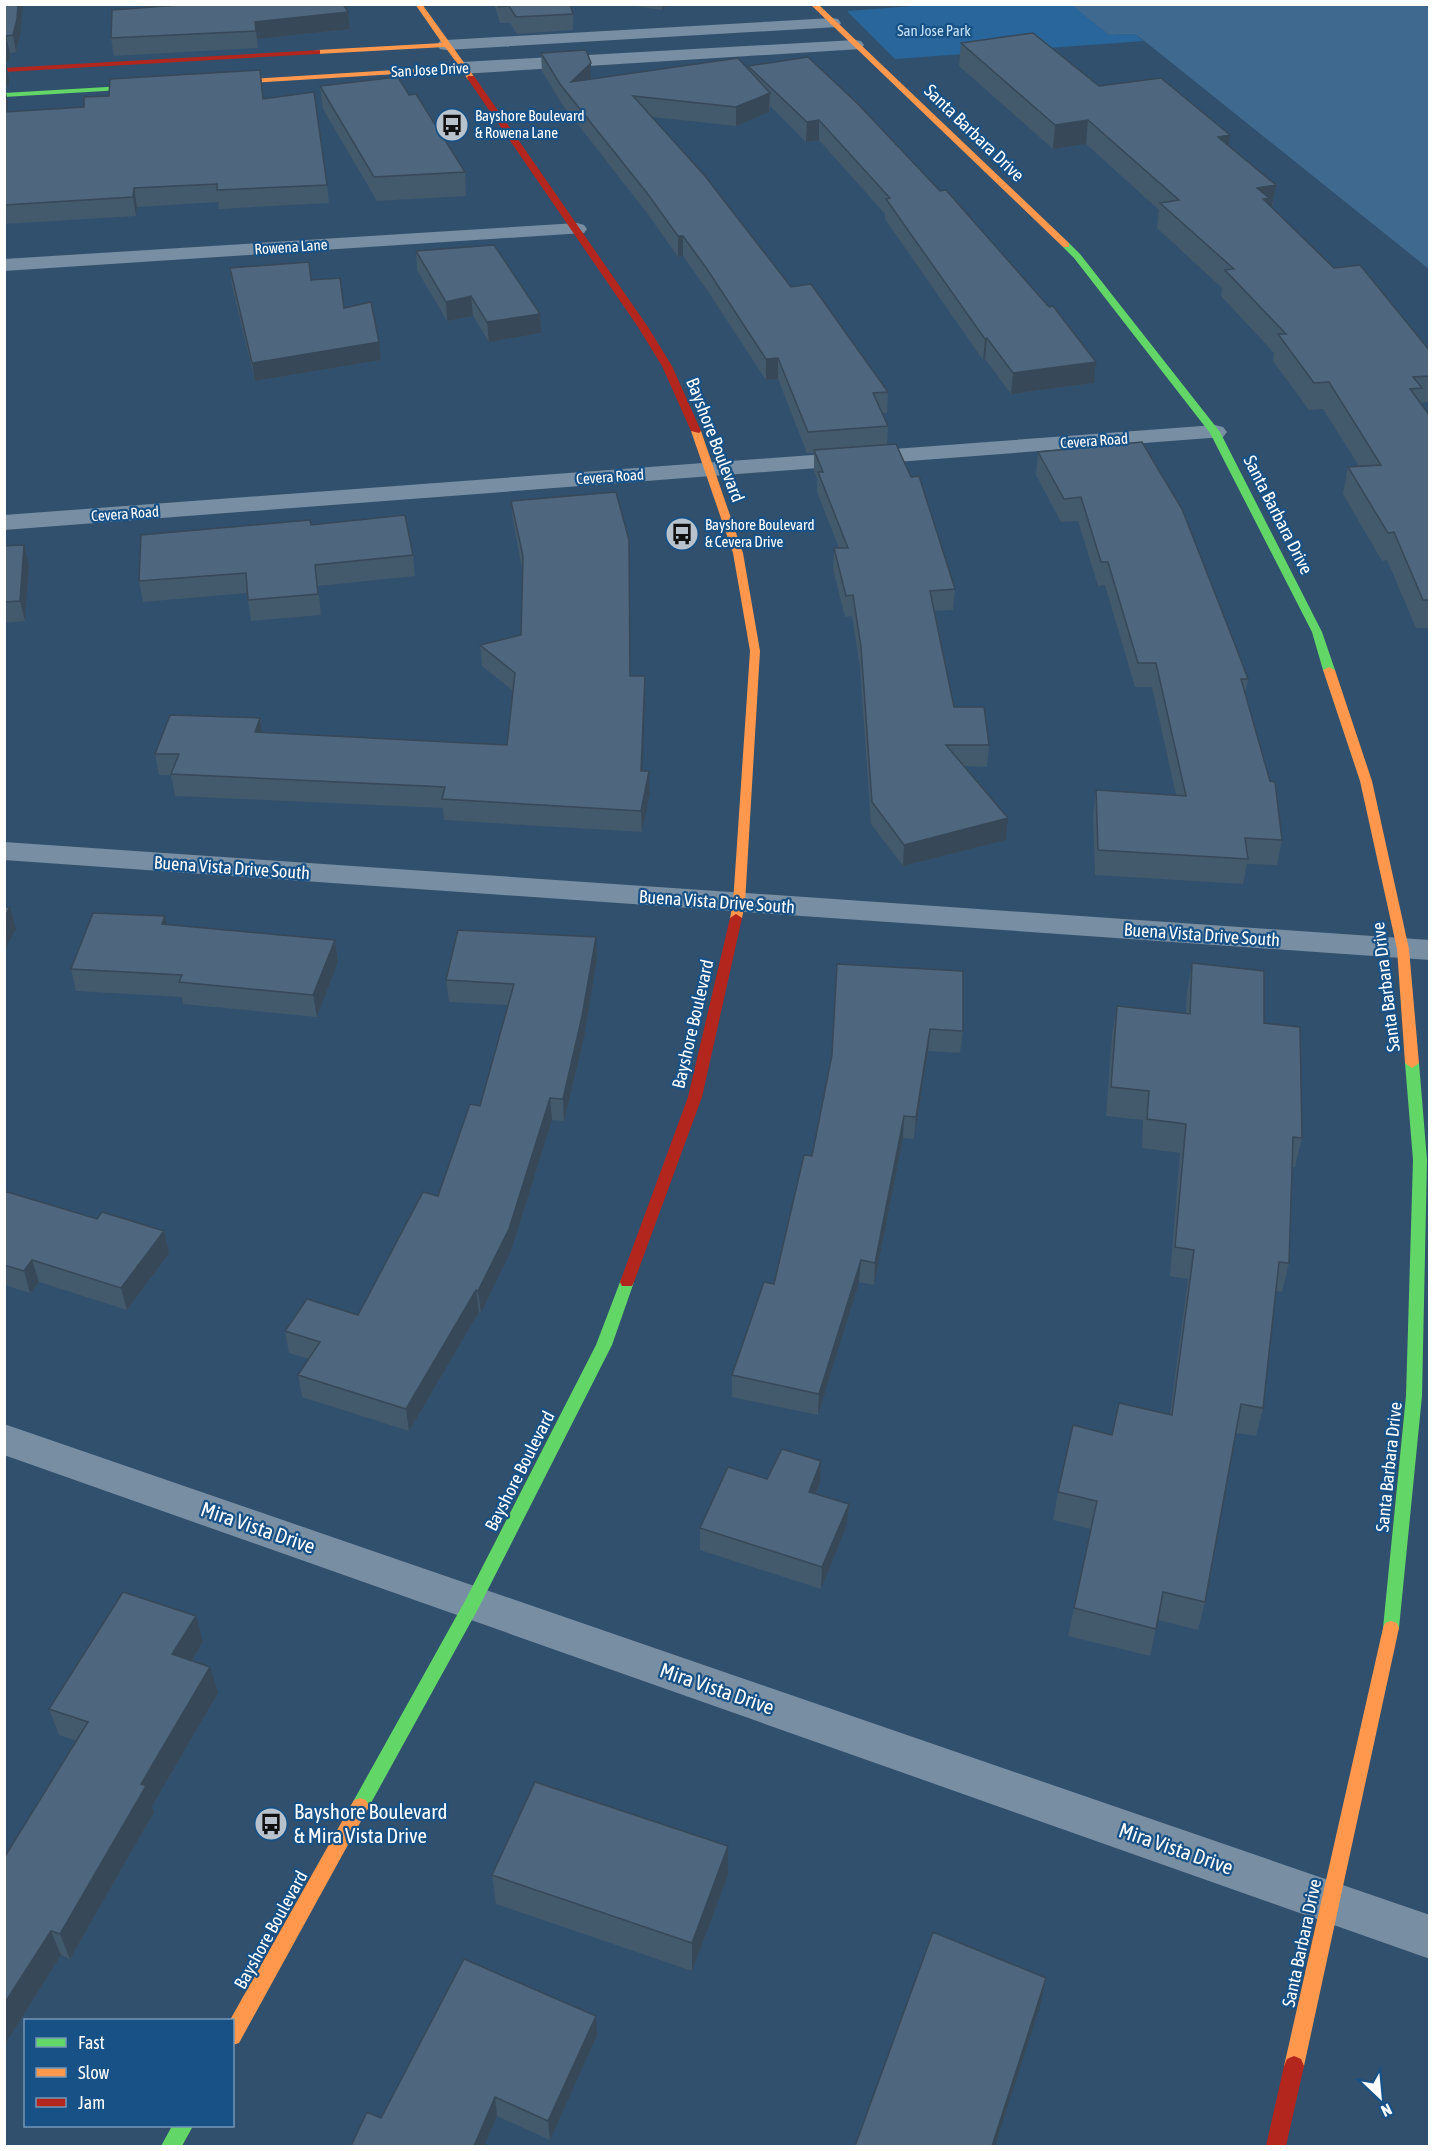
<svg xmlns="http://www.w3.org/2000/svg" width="1434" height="2151" font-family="'Asap Condensed',sans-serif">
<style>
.green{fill:#29669c}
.water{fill:#40698f}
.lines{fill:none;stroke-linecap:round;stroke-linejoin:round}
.street{fill:#788ea3;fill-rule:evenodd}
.fast{fill:#63d668;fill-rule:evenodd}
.slow{fill:#ff974d;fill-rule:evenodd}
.jam{fill:#b3261e;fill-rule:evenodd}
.wall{fill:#43596c}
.shaded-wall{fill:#374858}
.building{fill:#4e677e;stroke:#374858;stroke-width:1.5}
.labels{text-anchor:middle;stroke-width:4.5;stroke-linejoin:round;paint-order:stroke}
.far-park-label{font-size:15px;fill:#c4e1f9;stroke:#185186}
.far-street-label{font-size:15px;fill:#fff;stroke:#185186}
.far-poi-label{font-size:15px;fill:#fff;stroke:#185186;text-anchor:start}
.street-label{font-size:18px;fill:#fff;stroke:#185186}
.near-street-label{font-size:21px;fill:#fff;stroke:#185186}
.near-poi-label{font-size:21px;fill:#fff;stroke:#185186;text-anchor:start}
</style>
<rect width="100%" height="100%" fill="#31506d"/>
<path class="green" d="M942,4L1079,5H1073L1109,35L1135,34L1144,41L895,59L847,11Z"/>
<path class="water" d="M1072,5H1429V269L1142,39L1135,34L1109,35Z"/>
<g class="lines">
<path class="street" d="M832,18L838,19L841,23L838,27L446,50L440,49L437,45L440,41L446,40Z
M855,40L861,41L864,45L861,49L462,74L455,72L453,68L455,64L462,62Z
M577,223L584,225L587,229L584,233L4,271V259Z
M1215,425L1223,427L1227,432L1223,437L4,530V515Z
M4,842L1430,940V960L4,860Z
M4,1424L1430,1915V1959L4,1455Z"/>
<path class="fast" d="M158,84V88H155L4,97V93Z
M1063,243H1069L1080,254L1220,432L1322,632L1335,670L1333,672H1325L1323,670L1312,632L1210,433L1074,258L1063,247Z
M1412,1058L1419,1063L1427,1160L1422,1396L1399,1628L1397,1633L1391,1635L1385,1633L1383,1628L1406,1396L1413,1160L1405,1063Z
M627,1276L632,1278L634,1282L612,1345L478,1609L366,1812L360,1814L354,1812L351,1806L354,1800L466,1599L596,1345L620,1282L622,1278Z
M172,2126H193L182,2146H161Z"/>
<path class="slow" d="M415,4H422L475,78L474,80H468L462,70L216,85L212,83L216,81L459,66L445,47L317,54L313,52L317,50L442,43Z
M810,4H818L1069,243V247H1063Z
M696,428L701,431L743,553L760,651L745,903L742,918L736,922L730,918L733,903L750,651L733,553L691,431Z
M1329,667L1335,670L1372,781L1409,949L1419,1063L1412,1068L1405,1063L1397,949L1360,781L1323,670Z
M1391,1621L1397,1623L1399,1628L1304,2066L1301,2073L1294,2076L1287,2073L1284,2066L1383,1628L1385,1623Z
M360,1798L366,1800L369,1806L366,1812L239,2043L232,2045V2020H230L354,1800Z"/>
<path class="jam" d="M320,50V54H317L4,72V68Z
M468,76H474L648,327L672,366L701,431L699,433L691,431L662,366L638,327L467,78Z
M736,914L742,918L702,1097L634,1282L632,1286H622L620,1282L688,1097L730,918Z
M1294,2056L1301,2059L1304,2066L1286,2146H1266L1284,2066L1287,2059Z"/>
</g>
<path class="wall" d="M4,4L20,36L16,52L10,53L9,61L6,63L9,78V86L5,88L8,103V112L263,99L327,185L329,203L219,209L218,202L137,207L136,216L4,224Z
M494,4H570L573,14V30L517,34L510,23H500Z
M622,4H668L662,10Z
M348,12L350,29L257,39L258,48L114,56L111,38Z
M961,43L1099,86L1228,146L1276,185L1272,208L1334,268L1430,351V402L1420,403L1430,416V628H1416L1387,560L1382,561L1343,494L1348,467L1359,466L1323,409L1309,410L1273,361L1274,353L1221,296L1222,288L1157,228L1159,210L1086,144L1053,149L959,66Z
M541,53L591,63V79L748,69V66L808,57L1094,383L1011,394L985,359L983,360L885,219V214L819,140L806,142L770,106L769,112L736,126L652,117L791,287L888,392L887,413H883L888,426L887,445L955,589L953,610L935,611L954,707L989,745L987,767L964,766L1006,840L903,866L871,824L860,668L852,616L845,617L833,569L834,548H839L817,492V479L814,470V453H807L778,379L766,380L707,290L683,256L678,257L647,213L561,103L542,71Z
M320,86L409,95L465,172L466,196L377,201L323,109Z
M416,251L540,314L541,333L489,342L473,316L447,321L417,270Z
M230,268L311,280L381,360L255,381L232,286Z
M1142,442L1248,679L1245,694L1282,840L1277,865L1247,864L1243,884L1095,875L1093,815L1096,790L1176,795L1152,687H1135L1105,585L1098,586L1078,521L1061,522L1036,475L1038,452Z
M511,501L645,697L642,771L650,793L642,832L444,820L443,808L175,796L171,775H159L155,754L260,718L262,733L507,745L513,691L482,666L480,645L521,635L522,569L513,521Z
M311,524L413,555L415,576L318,586L321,615L251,621L247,593L143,602L139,581Z
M24,545L29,565L25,621L4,623V546Z
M165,916L167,925L335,940L338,962L317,1017L183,1004L182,997L76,991L71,969Z
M597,959L584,1038L564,1121L552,1120L511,1251L481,1313L479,1312L409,1431L302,1397L298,1375L309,1359L289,1353L285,1331L358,1315L438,1196L480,1106L508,1005L449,1002L446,980Z
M1192,963L1264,1023L1302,1138L1295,1167H1292L1289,1263L1282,1292L1276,1291L1263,1408L1256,1436L1236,1433L1205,1602L1198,1630L1158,1620L1150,1656L1068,1636L1091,1529L1053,1520L1058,1492L1112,1435L1170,1414L1188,1279L1170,1276L1180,1153L1142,1148L1143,1120L1106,1116L1112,1035L1117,1006L1186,1014L1187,992Z
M837,964L963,1031L960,1053L928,1051L914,1139L903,1138L874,1285L859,1282L818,1415L732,1397V1375L774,1284L812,1156L832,1055Z
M4,1191L97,1219L164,1231L169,1253L127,1310L39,1282L30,1293L4,1285Z
M767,1479L820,1483L816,1494L849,1504L847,1525L821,1589L700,1550V1528Z
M203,1642L192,1661L218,1693L152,1806L154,1812L70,1959L61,1955L4,2046L77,1741L59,1735L49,1709Z
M728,1846V1875L692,1971L496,1904L492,1875Z
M597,2035L550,2140L497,2116L484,2146H351L381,2118Z"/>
<path class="shaded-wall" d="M18,4H23L20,36L16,52L13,35Z
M662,4H668L662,10Z
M348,12L350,29L257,39L258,48L255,22Z
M6,36L10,53L9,61L6,63L9,78V86L5,88L8,103L7,130L4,118V45Z
M591,63V82H571Z
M770,93L769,112L736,126V107Z
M819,120V140L806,142L807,122Z
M1088,120L1086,144L1053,149L1055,125Z
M1230,135L1226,160L1218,137Z
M1276,185L1271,210L1261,212L1257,188Z
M134,188L137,207L136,216L133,197Z
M678,236H683V256L678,257Z
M471,296L473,316L447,321L446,302Z
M540,314L541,333L489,342L487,322Z
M987,338L985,359L983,360L985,339Z
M379,342L381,360L255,381L252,363Z
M778,358V379L766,380V359Z
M1096,362L1094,383L1011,394L1013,373Z
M24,545L29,565L25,621L20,601Z
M645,676V697L642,792L641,771Z
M260,718L263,739L255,732Z
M649,771L650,793L642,832L641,811Z
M1008,818L1006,840L903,866L904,845Z
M10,907L16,929L4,951V918Z
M165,916L170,938L162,924Z
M596,937L597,959L584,1038L564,1121L563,1099Z
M335,940L338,962L317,1017L313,995Z
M930,1029L928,1051L914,1139L916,1117Z
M550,1098L552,1120L511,1251L481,1313L478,1291Z
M904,1116L903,1138L874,1285L875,1263Z
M164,1231L169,1253L127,1310L121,1288Z
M32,1260L39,1282L30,1293L24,1271Z
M861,1260L859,1282L818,1415L819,1394Z
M476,1290L479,1312L409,1431L406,1409Z
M821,1461L820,1483L808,1513L809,1492Z
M849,1504L847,1525L821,1589L822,1567Z
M196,1616L203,1642L180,1680L172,1654Z
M210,1667L218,1693L152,1806L154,1812L70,1959L60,1934L141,1784Z
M728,1846V1875L692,1971V1943Z
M51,1931L61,1955L4,2046V2004Z
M1046,1978L1040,2006L995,2146H992Z
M596,2016L597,2035L550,2140L548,2121Z
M495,2097L497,2116L484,2146H474Z"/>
<path class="building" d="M4,4H18L17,19L13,35L6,36V44L4,45Z
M193,4H343L348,12L255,22L256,31L111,38L112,10Z
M498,4H570L573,14L516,17L509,6L499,7Z
M1033,33L1099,86L1161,78L1230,135L1218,137L1276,185L1257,188L1269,198L1263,199L1334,268L1360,265L1430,351V376L1413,377L1422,388L1410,389L1430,416V600H1423L1394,532L1388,533L1348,467L1381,465L1329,382L1314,383L1278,334H1286L1225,270L1234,269L1160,203L1179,200L1088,120L1055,125L961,43Z
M586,50L591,63L571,82L738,58L770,93L736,107L633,96L705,176L791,287L811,284L888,392L873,393L888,426L808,432L778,358L766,359L707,269L683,236H678L647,193L560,84L541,53Z
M808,57L858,104L940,191L946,190L1049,307L1053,306L1096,362L1013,373L987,338L985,339L886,199L890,198L819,120L807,122L748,66Z
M260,70L263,99L314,92L327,185L217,190V184L134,188L133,197L4,205V112L84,107V97L109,96L110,79Z
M398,77L409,95L416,94L465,172L374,177L320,86Z
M494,245L540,314L487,322L471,296L446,302L416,251Z
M309,262L311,280L340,278L344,308L371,302L379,342L252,363L230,268Z
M1142,442L1182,509L1234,642L1248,679H1241L1270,781L1275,782L1282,840L1245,838L1248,859L1098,850L1096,790L1186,796L1156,663H1138L1108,562H1101L1081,497L1064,499L1038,452Z
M896,444L911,477L919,476L955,589L930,591L954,707H984L989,745H946L1008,818L904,845L872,802L861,647L853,595L846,596L834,548H848L818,472H823L814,450Z
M616,492L629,540L630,676H645L641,771H649L641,811L442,799L445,787L171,774L179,754H155L170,715L260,718L255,732L507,745L515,673L480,645L521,635L523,556L511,501Z
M405,515L413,555L315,565L318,594L248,600L246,573L139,581L141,535L310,520L311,525Z
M24,545L20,601L4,602V546Z
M4,907H10L4,918Z
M93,913L165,916L162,924L335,940L313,995L179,982L182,975L71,969Z
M458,930L596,937L582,1016L563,1099L550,1098L509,1229L478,1291L476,1290L406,1409L298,1375L320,1342L285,1331L307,1299L358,1315L423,1192L438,1196L470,1104L480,1106L514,984L446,980Z
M1192,963L1264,971V1023L1300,1027L1302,1138L1293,1137L1289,1263L1279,1262L1263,1408L1241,1404L1205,1602L1163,1592L1156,1629L1074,1608L1097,1501L1058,1492L1073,1425L1112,1435L1119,1403L1172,1415L1194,1250L1175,1247L1186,1124L1147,1119L1149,1091L1111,1087L1117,1006L1190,1014Z
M837,964L963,971V1031L930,1029L916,1117L904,1116L875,1263L861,1260L819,1394L732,1375L764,1282L774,1284L804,1155L812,1156L832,1055Z
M4,1191L97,1219L102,1212L164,1231L121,1288L32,1260L24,1271L4,1265Z
M782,1449L821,1461L809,1492L849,1504L822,1567L700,1528L728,1467L767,1479Z
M123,1592L196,1616L172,1654L210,1667L141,1784L146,1786L60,1934L51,1931L4,2004V1858L88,1722L49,1709Z
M535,1782L728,1846L692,1943L492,1875Z
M933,1932L1046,1978L992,2146H855Z
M464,1959L596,2016L548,2121L495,2097L474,2146H351L367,2112L381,2118Z"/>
<defs>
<g id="bus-disc" transform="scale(1.725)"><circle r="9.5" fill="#b7c2cc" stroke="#185186"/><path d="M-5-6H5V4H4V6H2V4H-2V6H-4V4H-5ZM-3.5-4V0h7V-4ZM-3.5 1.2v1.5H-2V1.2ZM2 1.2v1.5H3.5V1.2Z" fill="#111"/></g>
</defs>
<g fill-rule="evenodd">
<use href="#bus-disc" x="452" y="125"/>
<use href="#bus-disc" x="682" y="534"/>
<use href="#bus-disc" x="271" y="1824"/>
</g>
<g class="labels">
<g class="far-park-label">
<text x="934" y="36">San Jose Park</text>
</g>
<g class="far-street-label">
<text transform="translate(430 70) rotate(-3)" y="5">San Jose Drive</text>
<text transform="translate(291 247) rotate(-4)" y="5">Rowena Lane</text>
<text transform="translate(1094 441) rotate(-4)" y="5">Cevera Road</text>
<text transform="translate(610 477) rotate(-4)" y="5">Cevera Road</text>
<text transform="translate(125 514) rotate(-4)" y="5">Cevera Road</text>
</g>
<g class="far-poi-label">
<text x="475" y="121">Bayshore Boulevard<tspan x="475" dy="17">&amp; Rowena Lane</tspan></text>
<text x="705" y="530">Bayshore Boulevard<tspan x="705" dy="17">&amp; Cevera Drive</tspan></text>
</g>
<g class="street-label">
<text transform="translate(974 133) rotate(44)" y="6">Santa Barbara Drive</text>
<text transform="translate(715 440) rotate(69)" y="6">Bayshore Boulevard</text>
<text transform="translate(1278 515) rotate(63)" y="6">Santa Barbara Drive</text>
<text transform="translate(232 868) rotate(4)" y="6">Buena Vista Drive South</text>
<text transform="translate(717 902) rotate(4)" y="6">Buena Vista Drive South</text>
<text transform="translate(1202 935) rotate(4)" y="6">Buena Vista Drive South</text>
<text transform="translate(1386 987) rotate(-97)" y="6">Santa Barbara Drive</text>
<text transform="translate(693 1024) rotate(-77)" y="6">Bayshore Boulevard</text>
<text transform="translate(1389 1467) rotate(-84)" y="6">Santa Barbara Drive</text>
<text transform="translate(520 1471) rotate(-63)" y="6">Bayshore Boulevard</text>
<text transform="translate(271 1930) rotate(-61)" y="6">Bayshore Boulevard</text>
<text transform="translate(1302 1943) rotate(-78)" y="6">Santa Barbara Drive</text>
</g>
<g class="near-street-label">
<text transform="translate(258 1528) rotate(19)" y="7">Mira Vista Drive</text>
<text transform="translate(717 1689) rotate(19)" y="7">Mira Vista Drive</text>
<text transform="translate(1176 1849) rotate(19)" y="7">Mira Vista Drive</text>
</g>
<g class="near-poi-label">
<text x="294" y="1819">Bayshore Boulevard<tspan x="294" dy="24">&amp; Mira Vista Drive</tspan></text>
</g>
</g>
<rect width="1434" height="2151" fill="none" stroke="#ffffff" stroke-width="12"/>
<rect x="24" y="2019" width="210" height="108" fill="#185186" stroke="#7497b6" stroke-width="1.5"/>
<rect x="36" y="2038" width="30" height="9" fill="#63d668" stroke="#7497b6" stroke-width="1.5"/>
<text x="78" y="2049" font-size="18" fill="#ffffff">Fast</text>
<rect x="36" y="2068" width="30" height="9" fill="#ff974d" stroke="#7497b6" stroke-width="1.5"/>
<text x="78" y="2079" font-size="18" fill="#ffffff">Slow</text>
<rect x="36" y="2098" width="30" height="9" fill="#b3261e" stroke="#7497b6" stroke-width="1.5"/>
<text x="78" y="2109" font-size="18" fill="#ffffff">Jam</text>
<g transform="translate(1380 2097) rotate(154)" stroke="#185186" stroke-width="4.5" paint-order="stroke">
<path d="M0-4.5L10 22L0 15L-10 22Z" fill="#ffffff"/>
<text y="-9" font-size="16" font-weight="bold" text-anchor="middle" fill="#ffffff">N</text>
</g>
</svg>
